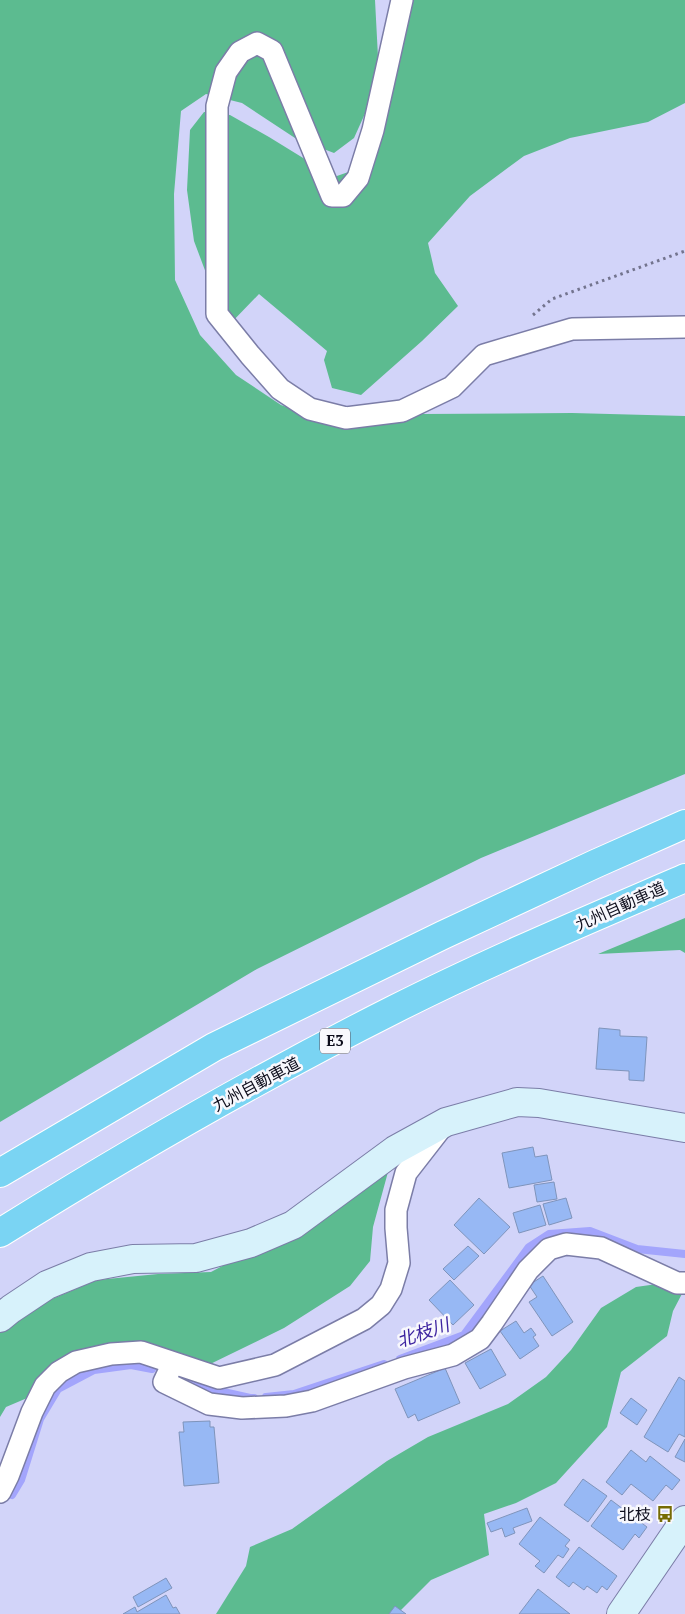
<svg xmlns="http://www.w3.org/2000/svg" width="685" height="1614" font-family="'PT Serif','Noto Sans JP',serif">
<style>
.green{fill:#5cbb90}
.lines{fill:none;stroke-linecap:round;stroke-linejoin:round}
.stream{stroke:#a3a5fc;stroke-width:8}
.building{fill:#97b8f4;stroke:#7f94bb}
.street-casing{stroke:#7b7da7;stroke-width:24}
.secondary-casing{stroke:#7b7da7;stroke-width:30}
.highway-casing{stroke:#fff;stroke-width:30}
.path{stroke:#73748e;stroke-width:3;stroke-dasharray:2.5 4;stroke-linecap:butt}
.street{stroke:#fff;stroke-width:21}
.secondary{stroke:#d7f2fb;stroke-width:28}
.highway{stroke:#7ad4f3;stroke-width:28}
.labels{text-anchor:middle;stroke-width:5;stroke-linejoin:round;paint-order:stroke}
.shield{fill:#f8f8fd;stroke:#545460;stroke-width:1}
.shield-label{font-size:15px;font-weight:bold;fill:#0d0d1c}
.street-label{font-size:16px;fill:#0d0d1c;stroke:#f8f8fd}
.poi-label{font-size:16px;fill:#0d0d1c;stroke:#f8f8fd;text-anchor:end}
.water-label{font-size:18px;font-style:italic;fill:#3c23a0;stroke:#f8f8fd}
</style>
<rect width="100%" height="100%" fill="#d2d4f9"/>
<path class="green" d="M0,0H375L378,57L368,107L354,138L334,153L295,138L242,103L206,94L181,111L174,194L175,280L200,335L236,375L281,405L335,424L423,414L572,413L685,416V774L481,858L257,969L0,1122Z
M393,0H685V103L648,122L570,138L524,156L470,196L428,243L435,273L458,306L422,341L361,395L332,388L324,360L327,351L259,294L229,325L212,289L194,241L187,190L190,130L204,112L230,115L269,137L334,177L360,168Z
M685,918V953L680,950L598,954Z
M391,1161L373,1227L370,1261L350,1286L284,1328L202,1368L131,1367L86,1373L6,1407L0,1417V1326L14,1315L97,1280L158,1274L211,1272L256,1248Z
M685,1280V1288L673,1311L667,1336L621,1372L607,1427L556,1483L516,1503L484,1514L489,1555L431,1580L397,1614H216L246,1566L250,1547L292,1529L387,1461L428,1437L508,1404L546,1377L571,1350L601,1308L636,1287Z"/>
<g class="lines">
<path class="stream" d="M400,1359L464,1335L529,1247L549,1234L590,1231L637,1249L685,1254
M188,1384L250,1398H254
M266,1397L294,1394L384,1364
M12,1495L21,1480L40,1419L58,1389L94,1370L131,1365L152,1369"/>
</g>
<path class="building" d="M599,1028L620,1030V1036L647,1037L644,1081L629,1080V1071L596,1069Z
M533,1147L535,1157L547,1155L552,1180L509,1188L502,1153Z
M554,1182L557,1199L537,1202L534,1185Z
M479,1198L510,1227L484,1254L454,1225Z
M566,1198L572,1218L549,1225L543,1204Z
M540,1205L546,1225L519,1233L513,1213Z
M468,1246L479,1256L454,1280L443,1269Z
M543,1276L573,1322L552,1336L529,1302L537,1297L529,1285Z
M450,1280L474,1305L453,1325L429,1300Z
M516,1321L524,1333L531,1328L536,1335L533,1337L539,1346L520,1359L500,1331Z
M491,1349L506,1375L480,1389L465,1363Z
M445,1368L460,1403L418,1421L415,1414L408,1418L395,1389Z
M679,1377L685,1381V1437L679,1434L668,1452L644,1437Z
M631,1398L647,1410L637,1425L620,1413Z
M210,1421V1427H214L219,1483L184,1486L179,1432H184L183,1422Z
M685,1439V1462L675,1457Z
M631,1450L646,1462L650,1456L680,1480L672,1490L666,1485L653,1501L631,1484L622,1495L606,1482Z
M583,1479L607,1496L588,1522L564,1505Z
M611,1500L647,1527L639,1538L635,1534L623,1550L591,1526Z
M527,1508L532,1521L513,1528L515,1533L505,1537L502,1528L491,1532L487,1523Z
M540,1517L570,1540L565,1546L569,1549L563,1558L558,1555L544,1573L535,1566L540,1561L519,1544Z
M579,1547L617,1576L607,1590L602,1586L597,1593L587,1586L584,1590L573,1582L569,1587L556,1577Z
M166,1578L172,1588L138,1607L133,1597Z
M538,1589L570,1614H519Z
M166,1595L173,1608L176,1607L180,1614H123L135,1607L137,1612Z
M395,1606L406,1614H389Z"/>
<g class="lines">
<g class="street-casing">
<path id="street" d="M402,0L373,130L358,178L343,196H332L272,51L257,43L240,52L226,72L217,106V314L250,355L280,389L310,409L346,418L402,411L452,387L484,355L572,329L685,327
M173,1363L164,1382L209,1404L242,1408L286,1406L312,1401L404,1368L453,1355L480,1339L492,1323L528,1270L549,1249L566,1244L601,1248L677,1283H685
M0,1492L8,1476L32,1412L45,1386L59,1372L76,1362L111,1354L141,1352L219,1378L275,1365L364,1319L381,1305L391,1289L399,1263L396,1228V1210L406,1173L441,1128"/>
</g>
<g class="secondary-casing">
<path id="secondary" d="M0,1318L11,1309L47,1285L91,1267L133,1259L196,1258L251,1243L293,1225L395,1150L446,1122L517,1102L539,1103L685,1128
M621,1614L685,1520"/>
</g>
<g class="highway-casing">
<path id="highway" d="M0,1173L214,1047L443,935L595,864L685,824
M0,1233C128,1153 260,1077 395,1009C490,961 588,920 685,878"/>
</g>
<path class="path" d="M533,315L552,299L685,251"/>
<use href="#street" class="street"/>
<use href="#secondary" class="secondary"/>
<use href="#highway" class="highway"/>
</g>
<defs>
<g id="bus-bare" transform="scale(1.35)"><path d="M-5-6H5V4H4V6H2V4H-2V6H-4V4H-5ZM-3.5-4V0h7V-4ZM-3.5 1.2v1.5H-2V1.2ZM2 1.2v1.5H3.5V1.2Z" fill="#766b04" stroke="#f8f8fd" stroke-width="2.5" paint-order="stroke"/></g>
</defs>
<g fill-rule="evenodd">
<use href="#bus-bare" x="665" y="1514"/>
</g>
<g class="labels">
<rect class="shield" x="320" y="1028.5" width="30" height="25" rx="4"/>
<g class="shield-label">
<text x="335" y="1046">E3</text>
</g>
<g class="street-label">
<text transform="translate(620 906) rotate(-24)" y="6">九州自動車道</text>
<text transform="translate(256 1084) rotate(-28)" y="6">九州自動車道</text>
</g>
<g class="poi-label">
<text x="651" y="1520">北枝</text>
</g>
<g class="water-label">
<text transform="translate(423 1333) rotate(-19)" y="6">北枝川</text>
</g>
</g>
</svg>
